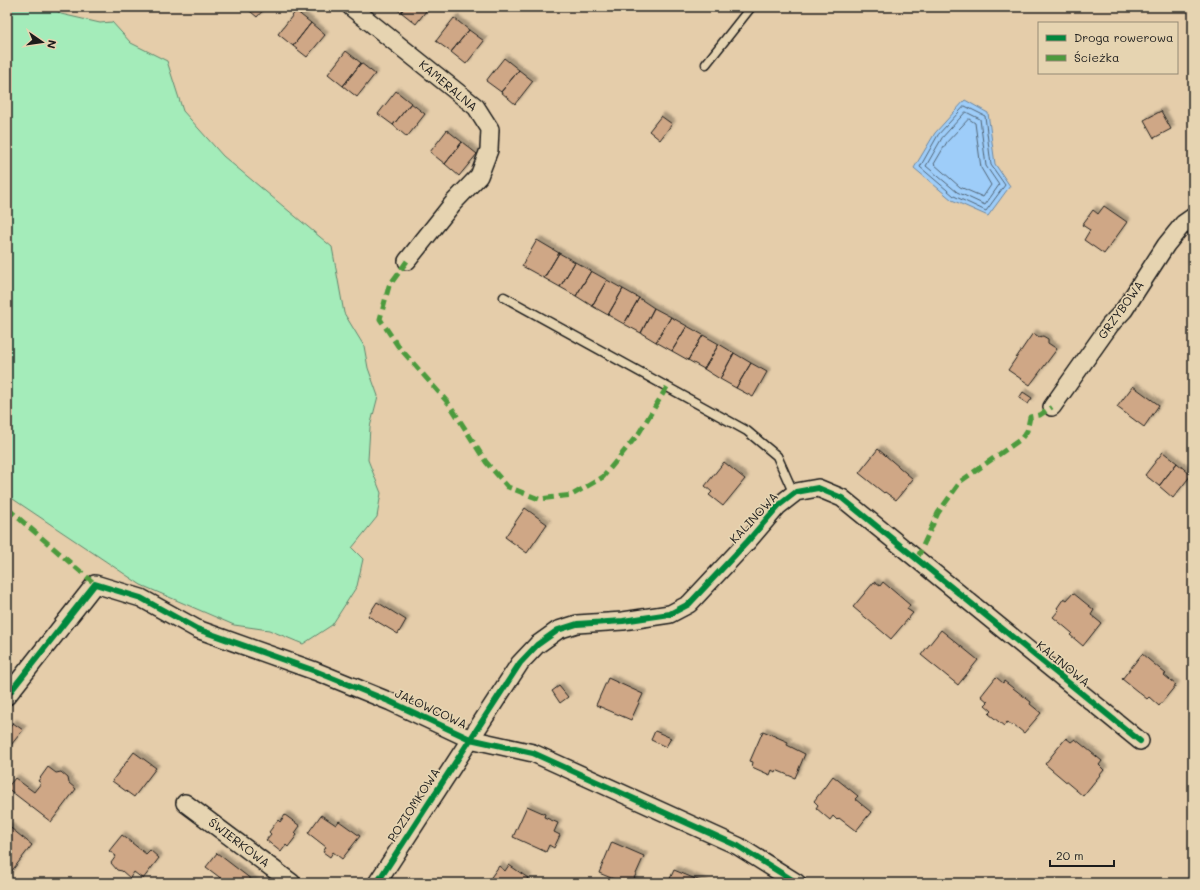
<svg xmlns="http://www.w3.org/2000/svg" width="1200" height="890" font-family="Mali,sans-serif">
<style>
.green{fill:#a4ecba;stroke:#60846b}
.water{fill:#9ecdf9;stroke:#6a86a1}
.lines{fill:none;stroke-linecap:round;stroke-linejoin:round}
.shore{stroke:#506374;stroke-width:1}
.building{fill:#cfa786;stroke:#1c1c1c;filter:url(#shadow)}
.service-casing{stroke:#1c1c1c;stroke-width:11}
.minor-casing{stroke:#1c1c1c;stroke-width:20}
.service{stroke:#e6d4b1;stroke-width:8}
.minor{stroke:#e6d4b1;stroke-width:17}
.quiet{stroke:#4c9a3e;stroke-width:5;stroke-dasharray:10 5;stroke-linecap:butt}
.cycleway-casing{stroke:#e6d4b1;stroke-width:8}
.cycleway{stroke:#00873e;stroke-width:6}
.labels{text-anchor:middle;stroke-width:3.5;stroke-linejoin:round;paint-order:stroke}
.street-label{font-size:12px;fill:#1c1c1c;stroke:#e6d4b1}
</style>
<defs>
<filter id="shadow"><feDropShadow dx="3.5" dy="-3.5" stdDeviation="1" flood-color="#0004"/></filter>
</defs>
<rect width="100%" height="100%" fill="#e5cdaa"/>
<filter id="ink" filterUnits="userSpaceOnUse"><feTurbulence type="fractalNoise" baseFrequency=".025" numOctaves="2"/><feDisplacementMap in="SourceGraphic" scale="8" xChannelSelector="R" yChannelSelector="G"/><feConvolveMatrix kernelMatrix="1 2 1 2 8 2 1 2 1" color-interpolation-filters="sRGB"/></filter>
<g filter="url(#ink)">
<path class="green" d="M7,7H52L61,14L100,23L112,22L131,43L167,61L183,111L223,156L332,247L344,313L364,346L368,368L378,396L370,427L368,460L381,493L377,517L352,548L363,559L357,586L332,625L303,644L269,630L234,625L141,585L7,495Z"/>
<path class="water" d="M965,100L988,113L995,164L1010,186L988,216L952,200L914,168L935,133Z"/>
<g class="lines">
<path class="shore" d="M965,106L985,116L991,165L1005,185L986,211L954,196L920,167L938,135Z
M966,112L980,119L986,166L999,185L985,205L957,192L926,166L942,138Z
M969,119L975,123L981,168L991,185L983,197L960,187L934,164L947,142Z"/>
</g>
<path class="building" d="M245,7H266L257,17Z
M394,7H405L401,12Z
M405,7H429L416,24L401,12Z
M296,11L311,23L293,46L278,34Z
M454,18L469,30L451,52L436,41Z
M311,23L325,35L307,57L293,46Z
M469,30L484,41L466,64L451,52Z
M346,51L361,63L343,86L328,74Z
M504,58L519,70L501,92L486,81Z
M361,63L375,74L357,97L343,86Z
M519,70L533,81L515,104L501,92Z
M396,91L411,103L393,125L378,114Z
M411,103L425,114L407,137L393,125Z
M1161,111L1171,129L1154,138L1144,120Z
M661,116L672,124L660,140L649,131Z
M447,130L462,142L445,164L430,152Z
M462,142L477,154L459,176L445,164Z
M1104,206L1127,222L1104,254L1084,240L1090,230L1082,225L1093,210L1098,214Z
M537,240L559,253L544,278L522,266Z
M559,253L575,262L560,287L544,278Z
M575,262L591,271L576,296L560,287Z
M591,271L607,280L592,306L576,296Z
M607,280L623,289L608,315L592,306Z
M623,289L639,298L624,324L608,315Z
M639,298L654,308L641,333L624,324Z
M654,308L671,317L656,342L641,333Z
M671,317L687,326L672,351L656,342Z
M687,326L703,335L688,360L672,351Z
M1033,333L1039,337L1043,336L1048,339V343L1057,349L1030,385L1008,370Z
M703,335L719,344L704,369L688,360Z
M719,344L734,353L720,379L704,369Z
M734,353L751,363L736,388L720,379Z
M751,363L767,372L753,397L736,388Z
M1133,386L1159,405L1144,427L1117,407Z
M1023,392L1032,398L1028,404L1019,398Z
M878,449L913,479L896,500L885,492L884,493L859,473Z
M1163,452L1177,463L1159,486L1145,475Z
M724,462L745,479L723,506L709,495L712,492L705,486Z
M1177,463L1191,475L1173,498L1159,486Z
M525,508L547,524L527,553L505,537Z
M874,582L880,586L883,582L910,605L907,609L913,613L891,639L853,607Z
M1073,593L1094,610L1091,615L1101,623L1083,646L1070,635L1072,633L1053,617L1059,610L1057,608L1064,598L1067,600Z
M377,602L406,620L398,634L368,616Z
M941,630L978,660L958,685L921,655Z
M1142,654L1166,674L1164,675L1176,685L1159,706L1149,697L1147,699L1122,679Z
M996,677L1003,683L1004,681L1031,702L1030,704L1041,713L1024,733L1013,724L1012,726L1007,722L1004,726L989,714L992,711L985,705L988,702L981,696Z
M608,678L643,694L631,720L596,705Z
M559,686L568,697L560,703L552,691Z
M13,723L23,730L7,750V731Z
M655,731L671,738L666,747L651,740Z
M763,731L788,742L787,745L805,754L795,778L776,770L775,772L772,770L770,775L752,767L753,762L750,761Z
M1066,738L1071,742L1075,739L1102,761L1099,765L1104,770L1083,796L1045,764Z
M134,752L156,768L134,797L112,781Z
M48,767L56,773L61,772L68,778L69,783L76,789L51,822L7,788L15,778L34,792L41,783L38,781Z
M833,776L858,796L855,799L871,812L856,831L839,818L837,820L833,816L830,820L816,808L818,805L814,801Z
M527,806L545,814L544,817L558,823L554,832L560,835L554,848L549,845L546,852L513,837Z
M285,815L300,826L295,833L297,835L288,847L286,845L281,852L266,840L271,834L269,832L278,820L280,822Z
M321,815L336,825L339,821L360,836L342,859L333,852L330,857L323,852L326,847L308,833Z
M7,825L32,845L7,877Z
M122,835L146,854L150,850L159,858L143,879L134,872L130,878L122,871L117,870L111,863L116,856L109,851Z
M612,842L644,856L632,883H623L599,873Z
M217,853L256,883H227L206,867Z
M509,865L528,878L525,883H487L499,866L505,871Z
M674,870L705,883H668Z"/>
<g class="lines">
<g class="service-casing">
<path id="service" d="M706,64L751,7
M504,297L747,431L777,456L794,494"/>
</g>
<g class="minor-casing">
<path id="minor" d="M351,7L476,107L490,129L489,150L479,176L454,202L407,261
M1052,407L1110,325L1124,310L1166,245L1183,224L1193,217
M7,696L95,584L141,598L197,629L315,671L391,702L470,739L533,753L738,846L797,883
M185,803L292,883
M377,883L520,663L537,645L558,630L577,624L623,621L670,614L689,604L748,541L778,506L796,492L818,488L842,498L1140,741"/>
</g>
<use href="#service" class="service"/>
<use href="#minor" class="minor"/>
<path class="quiet" d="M407,261L389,286L380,319L398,346L450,405L486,462L508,487L539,499L572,495L603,477L639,433L667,387
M7,508L95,584
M917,559L938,513L961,481L1021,439L1027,431L1030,417L1040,415L1052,407"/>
<g class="cycleway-casing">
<path id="cycleway" d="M7,696L95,584L141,598L197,629L315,671L391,702L470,739L533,753L738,846L797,883
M377,883L520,663L537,645L558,630L577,624L623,621L670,614L689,604L748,541L778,506L796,492L818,488L842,498L1140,741"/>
</g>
<use href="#cycleway" class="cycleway"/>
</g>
</g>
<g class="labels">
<g class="street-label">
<text transform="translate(448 86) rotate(40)" y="4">KAMERALNA</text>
<text transform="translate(1121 310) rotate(-54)" y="4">GRZYBOWA</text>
<text transform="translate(754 518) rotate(-47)" y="4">KALINOWA</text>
<text transform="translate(1063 664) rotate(39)" y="4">KALINOWA</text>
<text transform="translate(431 709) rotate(25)" y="4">JAŁOWCOWA</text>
<text transform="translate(414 805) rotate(-57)" y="4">POZIOMKOWA</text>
<text transform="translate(239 843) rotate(37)" y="4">ŚWIERKOWA</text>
</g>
</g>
<rect width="1200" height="890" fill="none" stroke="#e6d4b1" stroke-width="24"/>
<rect x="12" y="12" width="1176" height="866" fill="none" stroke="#1c1c1c" stroke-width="1.5" filter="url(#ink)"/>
<rect x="1038" y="22" width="140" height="52" fill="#e6d4b1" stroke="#958a75"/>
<rect x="1046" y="35" width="20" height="6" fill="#00873e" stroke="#958a75"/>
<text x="1074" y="42" font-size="12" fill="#1c1c1c">Droga rowerowa</text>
<rect x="1046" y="55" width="20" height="6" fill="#4c9a3e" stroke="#958a75"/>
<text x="1074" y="62" font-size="12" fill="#1c1c1c">Ścieżka</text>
<g transform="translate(42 42) rotate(103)" stroke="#e6d4b1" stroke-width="3" paint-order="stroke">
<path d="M0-3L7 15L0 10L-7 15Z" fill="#1c1c1c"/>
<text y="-6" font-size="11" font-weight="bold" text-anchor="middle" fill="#1c1c1c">N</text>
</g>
<path d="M1050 860v6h64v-6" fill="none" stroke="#1c1c1c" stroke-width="2"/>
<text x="1056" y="860" font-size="12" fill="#1c1c1c" stroke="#e6d4b1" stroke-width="3" paint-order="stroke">20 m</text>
</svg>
